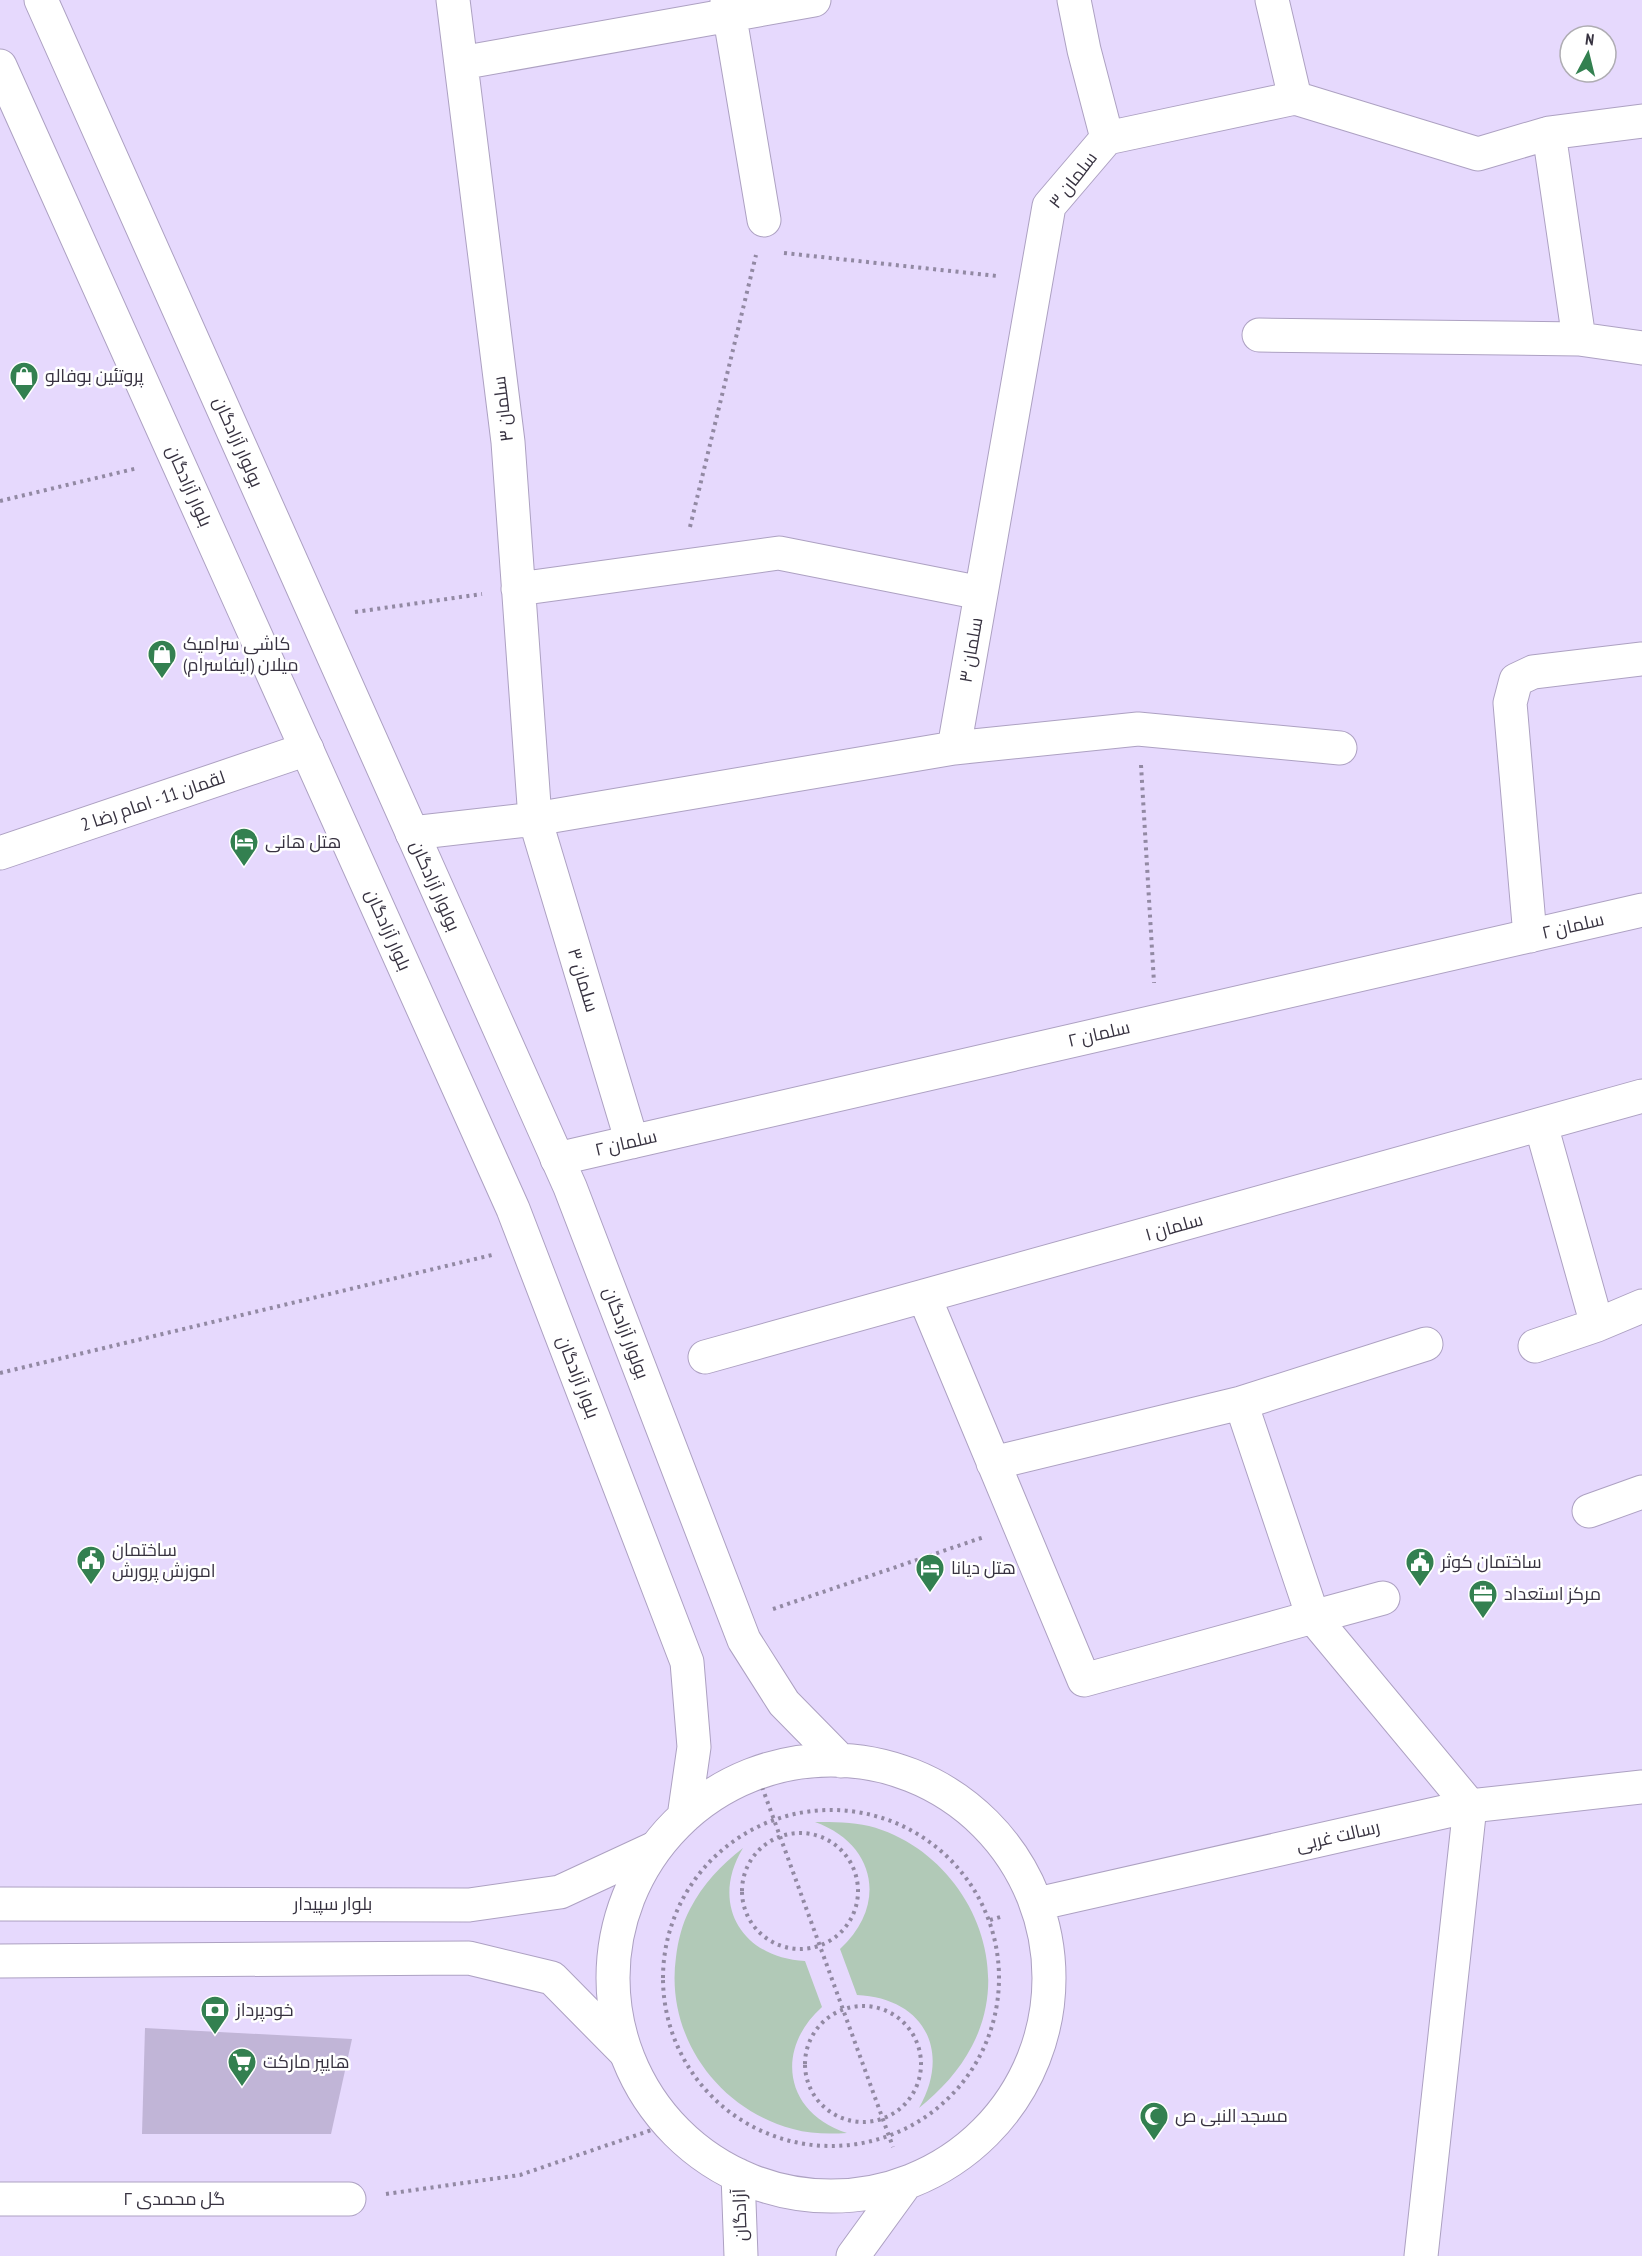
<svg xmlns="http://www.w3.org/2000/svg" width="1642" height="2256" font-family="'PT Sans Narrow',Cairo,sans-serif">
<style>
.green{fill:#b1c9b7}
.building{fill:#c1b5d7}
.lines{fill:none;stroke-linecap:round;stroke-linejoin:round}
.minor-casing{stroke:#ada1c2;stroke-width:35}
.major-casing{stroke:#ada1c2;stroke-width:35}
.path{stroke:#9289a3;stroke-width:4;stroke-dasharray:3 4.5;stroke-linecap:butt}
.minor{stroke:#fff;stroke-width:33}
.major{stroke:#fff;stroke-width:33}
.labels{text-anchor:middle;stroke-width:5;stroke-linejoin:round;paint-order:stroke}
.street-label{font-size:18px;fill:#373240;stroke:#fff}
.poi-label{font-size:18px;fill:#373240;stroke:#fff;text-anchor:start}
</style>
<rect width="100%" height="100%" fill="#e6d9fd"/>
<path class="green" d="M815,1822C833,1822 852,1822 869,1826C961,1850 1018,1959 972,2046C959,2071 941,2090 919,2108C952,2050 923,1998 857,1995L840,1949C888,1905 876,1844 815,1822Z
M743,1848C709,1904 742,1958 805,1961L822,2007C774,2050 785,2113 847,2133C829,2134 810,2134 793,2129C717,2109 665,2035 676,1957C678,1941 682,1924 690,1909C703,1884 721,1865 743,1848Z"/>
<path class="building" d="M145,2028L352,2039L331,2134H142Z"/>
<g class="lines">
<g class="minor-casing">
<path id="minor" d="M453,0L508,442L535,819L632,1142
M727,0L764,220
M1074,0L1084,50L1107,138
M1272,0L1295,98
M461,63L814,0
M1549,133L1579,339L1642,348
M1259,335L1579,339
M518,589L779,553L981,593
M954,748L1049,206L1107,138L1295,98L1478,154L1549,133L1642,121
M412,833L535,819L954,748L1138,729L1340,748
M0,853L307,749
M1530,936L1510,703L1516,680L1533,672L1642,659
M1541,1125L1597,1325
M557,1159L1642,910
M924,1296L1084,1680L1313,1617L1470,1806L1421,2256
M1535,1346L1597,1325L1642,1306
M705,1357L1642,1096
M1241,1403L1313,1617L1383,1598
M993,1463L1241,1403L1426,1344
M1589,1511L1642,1492
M0,1904L469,1905L560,1892L655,1848
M0,1961L469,1958L552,1978L625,2052
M0,2199H349"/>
</g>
<g class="major-casing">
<path id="major" d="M41,0L570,1187L744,1640L784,1703L841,1761
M0,66L513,1209L687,1662L694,1747L684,1817
M613 1978a218 218 0 1 1 436 0a218 218 0 1 1-436 0Z
M1037,1904L1470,1806L1642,1787
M738,2175L741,2256
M853,2256L906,2183"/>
</g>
<path class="path" d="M784,253L997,276
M0,501L138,468
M690,527L756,255
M355,612L482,594
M1141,765L1154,983
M0,1373L492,1255
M773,1609L984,1537
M757,1773L893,2147
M663 1978a168 168 0 1 1 336 0a168 168 0 1 1-336 0Z
M742 1891a58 58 0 1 1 116 0a58 58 0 1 1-116 0Z
M990,1920L1004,1916
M805 2064a58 58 0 1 1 116 0a58 58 0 1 1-116 0Z
M386,2194L520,2175L669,2124"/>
<use href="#minor" class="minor"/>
<use href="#major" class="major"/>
</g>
<defs>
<g id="shop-pin" transform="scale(1.5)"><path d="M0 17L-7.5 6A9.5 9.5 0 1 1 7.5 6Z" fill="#338050" stroke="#fff"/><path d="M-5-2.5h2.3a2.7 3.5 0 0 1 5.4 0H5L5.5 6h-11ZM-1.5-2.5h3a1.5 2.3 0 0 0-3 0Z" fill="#fff"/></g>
<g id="hotel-pin" transform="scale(1.5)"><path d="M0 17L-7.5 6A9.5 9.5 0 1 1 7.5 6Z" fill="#338050" stroke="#fff"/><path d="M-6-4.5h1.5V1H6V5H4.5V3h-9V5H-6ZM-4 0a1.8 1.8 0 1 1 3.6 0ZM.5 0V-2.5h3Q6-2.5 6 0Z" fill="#fff"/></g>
<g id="civic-pin" transform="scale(1.5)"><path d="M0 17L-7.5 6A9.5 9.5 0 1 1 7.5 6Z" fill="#338050" stroke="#fff"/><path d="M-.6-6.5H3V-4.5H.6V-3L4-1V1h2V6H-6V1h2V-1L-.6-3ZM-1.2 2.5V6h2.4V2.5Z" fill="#fff"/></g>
<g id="office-pin" transform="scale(1.5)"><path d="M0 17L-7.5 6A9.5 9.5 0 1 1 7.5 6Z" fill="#338050" stroke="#fff"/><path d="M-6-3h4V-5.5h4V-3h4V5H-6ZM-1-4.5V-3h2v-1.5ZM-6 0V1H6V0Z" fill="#fff"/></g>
<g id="bank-pin" transform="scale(1.5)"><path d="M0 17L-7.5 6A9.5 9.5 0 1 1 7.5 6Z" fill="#338050" stroke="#fff"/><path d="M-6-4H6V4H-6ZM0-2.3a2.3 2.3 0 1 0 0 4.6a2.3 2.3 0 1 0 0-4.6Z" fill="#fff"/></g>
<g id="supermarket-pin" transform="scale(1.5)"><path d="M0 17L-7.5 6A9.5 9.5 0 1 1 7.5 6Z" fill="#338050" stroke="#fff"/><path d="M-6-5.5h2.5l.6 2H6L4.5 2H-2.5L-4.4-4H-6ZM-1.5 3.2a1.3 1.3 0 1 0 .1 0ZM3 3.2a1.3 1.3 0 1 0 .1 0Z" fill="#fff"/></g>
<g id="mosque-pin" transform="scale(1.5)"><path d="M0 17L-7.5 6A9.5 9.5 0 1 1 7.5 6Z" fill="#338050" stroke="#fff"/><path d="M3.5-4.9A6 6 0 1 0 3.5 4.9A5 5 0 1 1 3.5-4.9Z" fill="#fff"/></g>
</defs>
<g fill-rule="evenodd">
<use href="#shop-pin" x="24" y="376"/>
<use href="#shop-pin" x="162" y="654"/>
<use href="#hotel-pin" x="244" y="842"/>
<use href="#civic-pin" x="91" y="1560"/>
<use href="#civic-pin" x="1420" y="1562"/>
<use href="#hotel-pin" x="930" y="1568"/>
<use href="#office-pin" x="1483" y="1594"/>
<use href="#bank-pin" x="215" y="2010"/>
<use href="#supermarket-pin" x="242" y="2062"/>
<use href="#mosque-pin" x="1154" y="2116"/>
</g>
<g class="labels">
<g class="street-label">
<text transform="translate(1073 180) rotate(-52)" y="6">سلمان ۳</text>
<text transform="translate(503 409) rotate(-97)" y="6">سلمان ۳</text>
<text transform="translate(238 442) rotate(66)" y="6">بولوار آزادگان</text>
<text transform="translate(189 486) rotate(66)" y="6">بلوار آزادگان</text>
<text transform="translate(971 650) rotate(-80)" y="6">سلمان ۳</text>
<text transform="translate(153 801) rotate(-19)" y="6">لقمان 11 - امام رضا 2</text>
<text transform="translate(435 886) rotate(66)" y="6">بولوار آزادگان</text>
<text transform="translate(1573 926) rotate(-13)" y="6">سلمان ۲</text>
<text transform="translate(388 930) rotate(66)" y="6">بلوار آزادگان</text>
<text transform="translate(583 980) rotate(73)" y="6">سلمان ۳</text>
<text transform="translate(1099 1034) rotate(-13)" y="6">سلمان ۲</text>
<text transform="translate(626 1143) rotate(-13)" y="6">سلمان ۲</text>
<text transform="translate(1174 1227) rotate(-16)" y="6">سلمان ۱</text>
<text transform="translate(626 1333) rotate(69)" y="6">بولوار آزادگان</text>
<text transform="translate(578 1377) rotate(69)" y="6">بلوار آزادگان</text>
<text transform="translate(1338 1836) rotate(-13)" y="6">رسالت غربی</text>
<text x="333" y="1910">بلوار سپیدار</text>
<text x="174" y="2205">گل محمدی ۲</text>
<text transform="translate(740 2215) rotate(-92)" y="6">آزادگان</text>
</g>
<g class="poi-label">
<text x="45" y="382">پروتئین بوفالو</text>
<text x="183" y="650">کاشی سرامیک<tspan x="183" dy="21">میلان (ایفاسرام)</tspan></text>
<text x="265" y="848">هتل هانی</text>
<text x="112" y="1556">ساختمان<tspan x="112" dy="21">اموزش پرورش</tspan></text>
<text x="1441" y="1568">ساختمان کوثر</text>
<text x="951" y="1574">هتل دیانا</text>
<text x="1504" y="1600">مرکز استعداد</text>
<text x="236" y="2016">خودپرداز</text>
<text x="263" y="2068">هایپر مارکت</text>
<text x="1175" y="2122">مسجد النبی ص</text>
</g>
</g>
<g transform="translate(1588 54) rotate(7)"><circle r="28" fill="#ffffff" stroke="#afadb3" stroke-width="1.5"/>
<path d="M0-4.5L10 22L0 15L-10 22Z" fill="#338050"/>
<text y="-9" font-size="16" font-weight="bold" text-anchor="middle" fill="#373240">N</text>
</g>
</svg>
